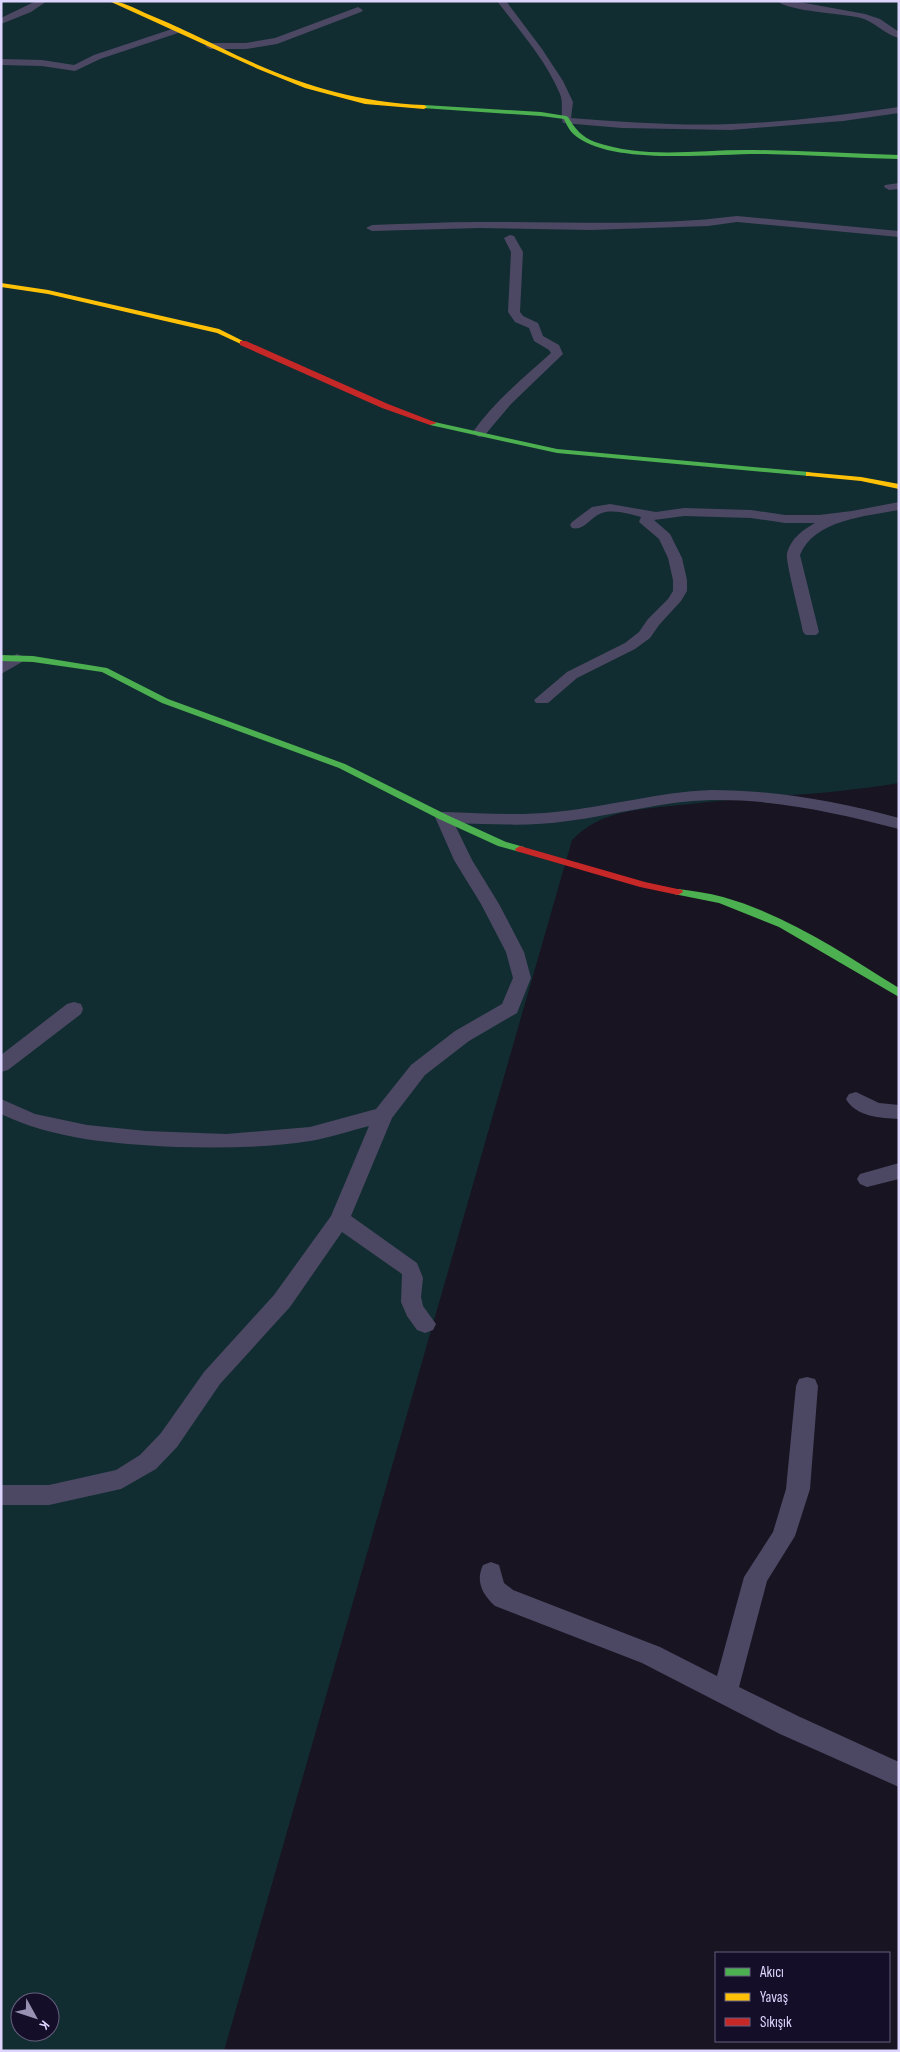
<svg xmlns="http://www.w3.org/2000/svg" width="900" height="2052" font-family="'Sofia Sans Condensed',sans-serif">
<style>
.green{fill:#112d31;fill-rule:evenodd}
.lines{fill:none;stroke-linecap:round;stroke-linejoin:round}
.street{fill:#4c4863;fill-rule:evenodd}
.fast{fill:#4caf50;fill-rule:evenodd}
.slow{fill:#ffc107;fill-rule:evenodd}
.jam{fill:#c62828;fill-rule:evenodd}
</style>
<rect width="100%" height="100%" fill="#181422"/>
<path class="green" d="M1,1H899V783C830,795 759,796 690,804C664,807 635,808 611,816C595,821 583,829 572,840L224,2051H1ZM20,2002H50V2032H20Z"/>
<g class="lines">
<path class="street" d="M36,1H47L31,12L1,24V18Z
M497,1H506L542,49L563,81L573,102L571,118C624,122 678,126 731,124C787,122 843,115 899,107V113L843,121L731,130L622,128L563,123C560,114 564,104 560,94C546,60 519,30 497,1Z
M777,1H794L865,14L880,19L899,32V38C884,34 875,22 861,18C840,13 791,12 777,1Z
M358,7L363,10L361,12L277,44L246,49H210L205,46L210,43H246L275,38Z
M178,27L183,30L181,32L100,59L75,71L42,66L1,65V59L42,60L74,65L94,55Z
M899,183V189L889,190L884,187L885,185Z
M737,216L899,231V237L737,222L708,226L591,230L479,228L372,231L366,228L372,225C407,224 443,222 479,222C565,221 651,227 737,216Z
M510,235L514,236L523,252L520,312L523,316L538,323L543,336L559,345L563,354L511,404L484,436L479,437L472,433C494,402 523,378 551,353L549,350L534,341L529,328L515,322L508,312L511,252L504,238Z
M899,502V510C866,516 814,520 800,555L819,632L816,635H806L803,632C801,619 785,561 787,553C791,538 803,530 815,523H785L751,518L684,516L654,520L670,534L682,558L687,580V591L681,601L659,625L650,638L635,649L577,678L548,703H536L534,700L567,672L625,643L639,632L648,619L668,599L673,591V580L668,558L659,539L639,522L641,517C630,514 614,509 602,513C590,517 585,531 572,528L570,525L572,522L592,507L610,504L656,512L684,508L751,510L785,515H819L852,511Z
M17,654L22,656L25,659L22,662L1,674V662Z
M711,790C775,790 837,801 899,818V829C837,813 776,799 711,800C663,801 616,815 568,821C530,827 492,824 454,823L472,860L499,904L524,952L531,978L517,1013L469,1041L425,1075L392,1118L351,1216L417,1263L423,1278L421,1297L423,1306L436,1324L433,1330L425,1333L417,1330L407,1316L401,1302L402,1274L342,1232L290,1307L220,1384L177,1447L156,1469L121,1489L49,1505H1V1485H49L116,1470L140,1455L161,1433L204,1372L274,1295L331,1216L369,1126C349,1131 329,1138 310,1141C266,1148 220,1148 176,1147C117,1144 55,1140 1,1114V1099L35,1114L87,1125L146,1131L226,1134L310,1127L376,1109L411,1065L455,1031L502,1004L513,978L506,952L481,904L454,860L435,817L437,813L443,812C480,813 518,816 555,812C607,807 658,792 711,790Z
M74,1002L81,1004L83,1009L81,1014L8,1070L1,1072V1055L67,1004Z
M856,1092L879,1103L899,1105V1119C881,1118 856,1117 846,1099L849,1094Z
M899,1163V1179L867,1187L860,1184L857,1179L860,1174Z
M807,1377L815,1379L818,1386L810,1489L795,1536L767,1581L739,1687L798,1716L899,1762V1787L780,1734L642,1663L495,1606C483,1595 475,1582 483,1565L491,1562L499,1565L504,1583L513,1590L660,1647L717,1676L744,1577L773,1532L786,1489L796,1386L799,1379Z"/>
<path class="fast" d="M424,105L541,112L566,116L568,117C575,129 582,137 595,142C644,159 696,150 746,150C797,150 848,154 899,155V159C854,158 810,155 765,154C717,153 616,166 577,137C571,133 567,126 564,119L541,116L422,108L421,107Z
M430,421L557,449L809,472L813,474L809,476L557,453L430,425Z
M1,655L33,656L107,668L168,699L345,764L447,815L506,842L524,847L525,849L520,852L498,846L439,819L339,768L162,703L102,672L33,662L1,661Z
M678,889C693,891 708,893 723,897C787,915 843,953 899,988V997L779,927L719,903L674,894L673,892Z"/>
<path class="slow" d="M109,1C122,1 134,8 145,13C177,26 207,41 238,56C301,85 354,102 424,105L427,107L424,109L365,104L305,88L258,69Z
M1,283L48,290L219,329L247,343L243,345L217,333L48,294L1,287Z
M806,472L861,477L899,484V489L861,481L809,476H806Z"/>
<path class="jam" d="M240,341H246L388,404L437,423L430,425L382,408L240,345Z
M520,846L645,882L682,890L683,892L678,895L640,887L516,851L515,849Z"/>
</g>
<rect width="900" height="2052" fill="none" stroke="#ded5ff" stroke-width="5"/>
<rect x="715" y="1952" width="175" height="90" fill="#150e28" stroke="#655e7e"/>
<rect x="725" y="1968" width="25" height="8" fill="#4caf50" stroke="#655e7e"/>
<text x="760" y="1977" font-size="15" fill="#ded5ff">Akıcı</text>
<rect x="725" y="1993" width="25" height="8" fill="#ffc107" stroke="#655e7e"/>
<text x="760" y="2002" font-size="15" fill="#ded5ff">Yavaş</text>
<rect x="725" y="2018" width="25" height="8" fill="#c62828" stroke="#655e7e"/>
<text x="760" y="2027" font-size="15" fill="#ded5ff">Sıkışık</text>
<g transform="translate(35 2017) rotate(130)"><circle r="24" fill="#150e28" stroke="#655e7e"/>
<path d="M0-4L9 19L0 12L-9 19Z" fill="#9991b2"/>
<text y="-8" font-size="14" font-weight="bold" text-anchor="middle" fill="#ded5ff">K</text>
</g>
</svg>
